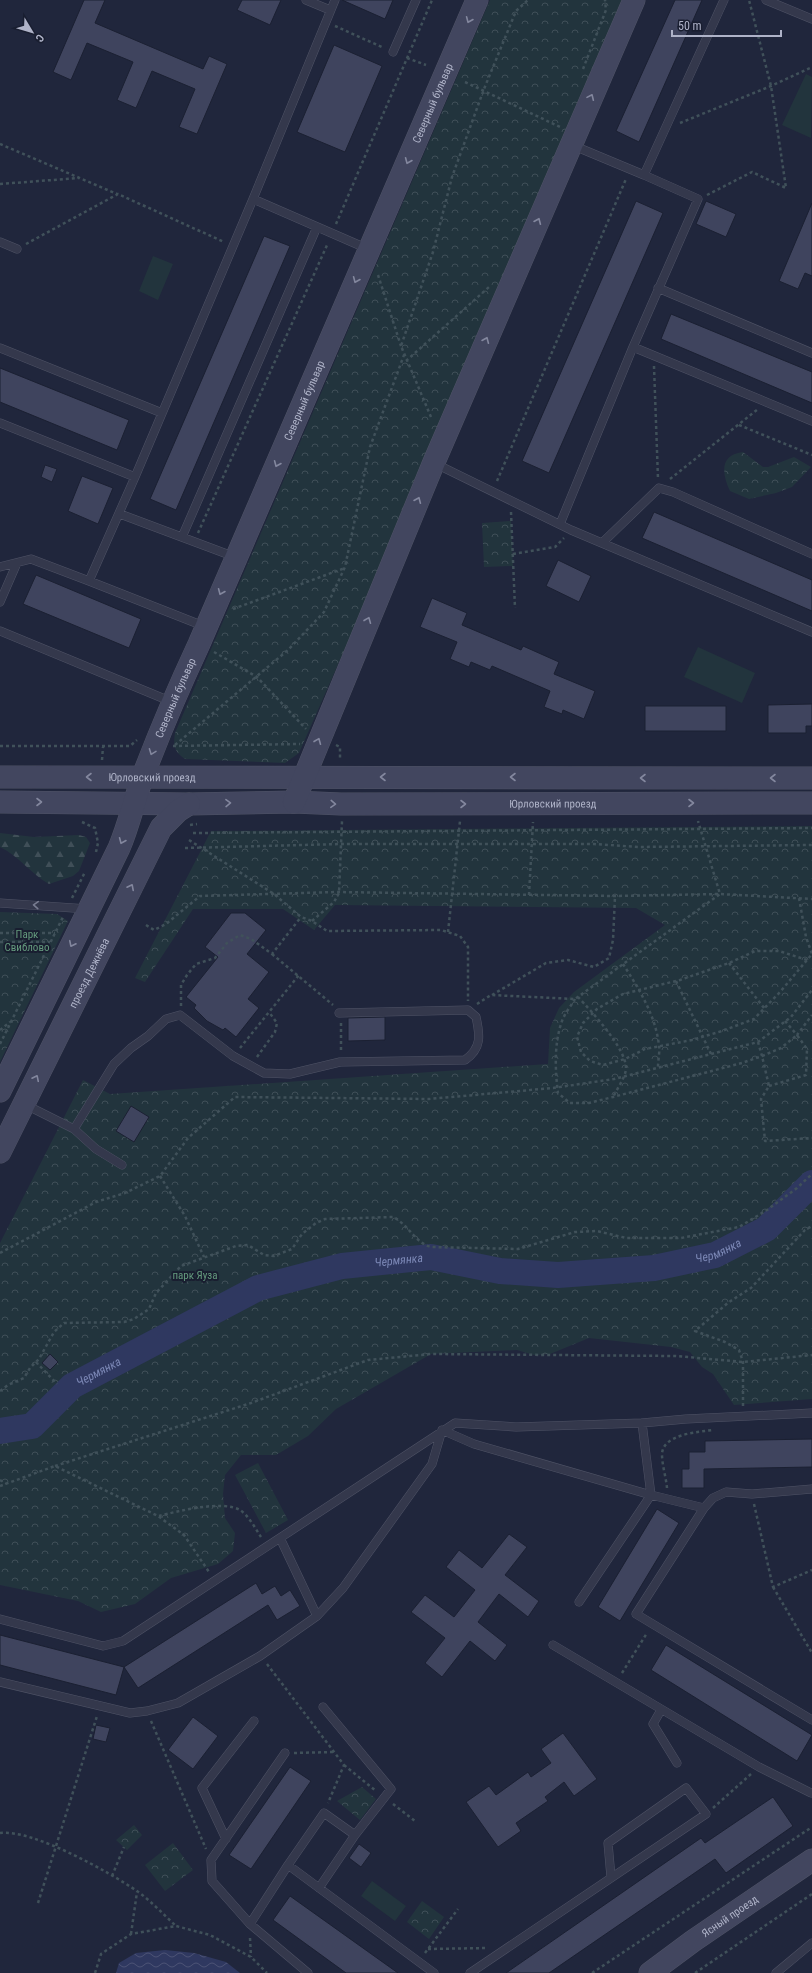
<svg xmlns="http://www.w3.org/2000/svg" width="812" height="1973" font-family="'Roboto Condensed',sans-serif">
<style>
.forest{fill:url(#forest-firs)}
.park{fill:url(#park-crowns)}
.garden{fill:#22343d}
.water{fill:url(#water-waves)}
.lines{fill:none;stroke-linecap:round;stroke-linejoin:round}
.river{stroke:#2f3860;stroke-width:26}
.building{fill:#3f445e;stroke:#1b2032}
.lane-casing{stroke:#4f5366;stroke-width:9}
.secondary-casing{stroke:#4f5366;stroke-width:23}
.path{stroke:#40515a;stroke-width:2.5;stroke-dasharray:3 3;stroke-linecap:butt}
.lane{stroke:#34384c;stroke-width:8}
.secondary{stroke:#42465f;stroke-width:22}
.oneway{stroke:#83879e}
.oneway2{stroke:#787c90}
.labels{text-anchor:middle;stroke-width:4;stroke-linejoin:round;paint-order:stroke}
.street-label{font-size:11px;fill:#afb3c8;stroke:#191e30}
.park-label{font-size:11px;fill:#649a7d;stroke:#191e30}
.water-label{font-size:12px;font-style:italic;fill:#7c88b6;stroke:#191e30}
</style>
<defs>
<pattern id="forest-firs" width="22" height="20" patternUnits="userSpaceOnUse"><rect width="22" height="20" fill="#22343d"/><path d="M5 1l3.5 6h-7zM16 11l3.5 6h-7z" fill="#404f58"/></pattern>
<pattern id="park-crowns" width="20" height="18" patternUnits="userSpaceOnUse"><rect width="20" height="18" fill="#22343d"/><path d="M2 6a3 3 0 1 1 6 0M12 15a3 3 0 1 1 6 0" fill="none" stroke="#404f58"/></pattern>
<pattern id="water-waves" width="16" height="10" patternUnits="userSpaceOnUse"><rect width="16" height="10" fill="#2f3860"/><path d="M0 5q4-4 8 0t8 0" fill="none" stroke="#4b5275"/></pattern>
</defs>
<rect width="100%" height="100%" fill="#20263c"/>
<path class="forest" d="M0,833L34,837L79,835L86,837L90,843L79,871L73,876L49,884C31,874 19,856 0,847Z"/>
<path class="park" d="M490,0H623L518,256L299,753L285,763L185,759C174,752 173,745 175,733Z
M743,452L763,467H768L794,457L811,467L792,487L776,493L749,499L730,491C722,474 719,455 743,452Z
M511,521L513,566L484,567L482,523Z
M812,826V1399L734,1405L713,1374L702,1367L690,1352L671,1347L589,1338L550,1354L534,1355L517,1350L431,1354L336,1409L308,1436L276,1455H241L225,1475L223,1494L225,1518L235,1533L233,1551L218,1564L171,1578L135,1604L101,1612L78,1601L0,1585V1243L83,1080L110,1094L548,1064L550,1028L559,1008L574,992L665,925L636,908L335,905L314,930L283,909H193L145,982L135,978L211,831Z
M0,912L57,914L68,921L0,1062Z
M258,1463L288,1520L266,1533L235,1475Z
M362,1787L376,1799L360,1820L337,1801Z
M134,1825L142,1835L127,1850L116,1840Z
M173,1843L193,1870L165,1891L145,1865Z
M422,1901L444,1917L429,1939L407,1922Z"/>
<path class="garden" d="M806,74L812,77L811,138L782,125Z
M153,256L173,264L158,300L139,291Z
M698,647L755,673L742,703L684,677Z
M372,1881L406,1906L395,1921L361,1896Z"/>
<path class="water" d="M165,1950L194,1953L226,1962L240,1973H116L119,1963L136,1953Z"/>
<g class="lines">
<path class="river" id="s1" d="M0,1431L32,1426L72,1386L258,1288L342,1266L431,1257L500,1271L558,1275L654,1268L715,1255L766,1229L812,1183"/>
</g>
<path class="building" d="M84,0H105L95,23L203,69L209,56L227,64L197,134L179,127L195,89L152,71L136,108L117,100L133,62L87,43L71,80L53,72Z
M242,0H281L270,25L237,10Z
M342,0H393L385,19Z
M675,0H702L639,142L616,131Z
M334,45L382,66L345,152L297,132Z
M636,201L663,213L549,473L522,461Z
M706,201L736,214L726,237L696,224Z
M812,203V276L805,273L798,289L779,281Z
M264,236L290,246L176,510L150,499Z
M671,314L812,372V403L661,339Z
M0,368L129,420L117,450L0,402Z
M45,465L57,469L52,482L41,477Z
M82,476L113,488L98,524L68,511Z
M654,512L812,580V611L642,538Z
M558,560L591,576L579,602L546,586Z
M36,575L141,619L129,648L23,604Z
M432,598L467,613L462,625L521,650L523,646L559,662L554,674L595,691L584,719L563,710L562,714L544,707L550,691L492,666L490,670L471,662L469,667L450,659L457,642L420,627Z
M812,704V726H806V733H768V705Z
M645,706H726V731H645Z
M231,913H245L266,930L247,954L269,972L248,999L259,1008L236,1037L225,1028L223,1030L207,1021L194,1008L196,1005L186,997L218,957L205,947Z
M385,1017V1040L348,1041V1018Z
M131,1106L149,1117L134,1142L116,1131Z
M50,1354L58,1362L50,1370L42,1363Z
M812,1439V1467L704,1469V1488H682V1469H689V1452H705V1441Z
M657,1509L679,1523L620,1621L598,1607Z
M509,1534L527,1547L505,1575L539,1601L528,1617L499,1594L478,1622L507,1645L495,1661L470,1641L442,1677L425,1663L445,1638L411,1612L425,1595L454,1617L475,1590L446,1567L459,1550L482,1568Z
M256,1583L262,1594L275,1586L281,1596L290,1590L300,1606L277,1620L268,1605L138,1688L124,1667Z
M0,1635L124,1667L116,1695L0,1665Z
M666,1645L812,1735L797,1761L651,1670Z
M193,1717L218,1736L193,1769L168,1750Z
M96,1725L110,1728L106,1742L93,1739Z
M563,1733L597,1779L574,1796L564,1782L545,1797L548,1801L516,1823L521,1831L498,1847L466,1802L489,1786L496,1795L528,1772L531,1777L551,1763L541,1749Z
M290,1767L311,1781L251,1869L229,1855Z
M773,1797L793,1826L726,1873L715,1859L549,1973H506L701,1838L705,1843Z
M359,1844L371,1853L361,1867L349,1858Z
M290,1896L398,1973H346L273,1920Z"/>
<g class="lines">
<g class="lane-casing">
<path id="lane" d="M306,0L330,10
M766,0L812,19
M393,52L416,0
M572,145L644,175L724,0
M253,199L368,249
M0,242L17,249
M658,288L812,353
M633,347L812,421
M0,348L162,413
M0,423L135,477L253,199L335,0
M434,463L571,530L812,632
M120,514L235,557
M560,524L633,347L698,199L644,175
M182,537L317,227
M602,543L659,488L673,492L812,554
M0,567L31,559L89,581L135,477
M89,581L206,627
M0,602L17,563
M0,631L172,702
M0,903L88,909
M24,1104L74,1129
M122,1165L96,1149L74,1129L114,1064L131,1048L148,1036L166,1019L180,1015L233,1056L264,1073L290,1074L340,1062L465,1060C482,1048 480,1035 476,1017L468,1010L339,1013
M642,1423L651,1495L704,1508L713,1498L726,1492L752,1494L812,1489
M704,1508L636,1614L812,1720
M317,1616L343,1588L432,1464L442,1430L474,1444L651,1495L579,1602
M0,1619L103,1646L123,1641L455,1423L516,1427L642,1423L686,1419L812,1413
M553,1645L759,1767L811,1793
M0,1682L130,1713L147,1711L178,1703L260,1656L317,1616L280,1538
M323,1707L391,1789L355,1835
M661,1710L653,1724L677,1763
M285,1753L211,1860L212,1881L250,1924L308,1973
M226,1839L202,1788L254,1721
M288,1865L324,1813L355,1835L319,1888
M250,1924L288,1865L434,1973
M470,1973L706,1814L686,1788L608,1843L611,1877
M776,1973L812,1943"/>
</g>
<g class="secondary-casing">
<g id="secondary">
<path id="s2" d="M0,777L812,778"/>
<path id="s3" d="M0,802L189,804L294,802L341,804L812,803"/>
<path d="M294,802L434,462L634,0"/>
<path id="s4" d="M0,1091L119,848C129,825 134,800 143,776C160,731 179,687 199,644L477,0"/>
<path id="s5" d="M0,1152L161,828L178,811L189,804"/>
<path id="s6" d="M650,1973L693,1941L812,1860"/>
</g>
</g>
<path class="path" d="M335,26L384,48
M407,58L426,65
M583,69L606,10L605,0
M465,82L560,127
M680,123L771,86L812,67
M0,144L117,194
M0,184L79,178
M707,195L752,172L786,188L771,86L749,0
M336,224L432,0
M26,244L118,194L224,242
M378,275L401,346
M406,361L489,287
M654,366L658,479
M431,417L401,346L433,252L452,177L484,89L516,11L528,0
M739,425L812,455
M670,479L758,409
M497,481L626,179
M511,512L515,608
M198,533L328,243
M513,554L555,547L564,538
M233,609L345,568
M214,652L257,677L306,729
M175,745L288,650L324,612L345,567L370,447L404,355
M336,745L340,747V760
M0,746H130L137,740
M173,746L300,744
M102,760L103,747
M82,822L95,828L98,843L96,852
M190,825L197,824
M193,833L812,828
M189,840L274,894L301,917L312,921L327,931L441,930L460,936L468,947V1001
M185,848L341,844H594L639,847L812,845
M529,895L533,822
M72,898L85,872
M799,898L806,937L812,954
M312,921L334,902L339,893L342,821
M146,925L154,930L166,924L200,896L336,892L615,896L720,894L812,899
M448,932L460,821
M0,933H55
M0,942H50
M272,954L333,1005
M807,960L779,951H755L729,963L680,980L623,994L597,1009L583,1023L577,1037L581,1052L590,1061L603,1065L625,1059L645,1049L692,1040L722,1031L754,1019L780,992L807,960L812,954
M729,963L764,1008
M623,964C639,989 656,1016 659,1046C660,1052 658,1060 658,1067
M676,981L711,1054
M492,995L546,963L568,960L594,967L609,958L613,940L615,896
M578,997C591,1011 627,1049 626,1069C625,1078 617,1089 613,1097
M575,999C571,1006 565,1013 562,1021C554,1043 555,1070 558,1093L570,1103H589L613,1097L742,1063L762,1056L758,1042
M477,1004L491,995L575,999L720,894L698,821
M181,1006V985L187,975L196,964L215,958L227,943L240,935L251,939L272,954L301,917
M785,1021L797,1035L812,1015
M341,1023V1052
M0,1030L10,1022
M0,1044L63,917
M240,1048L299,975
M257,1057L275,1032L277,1023L269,1012
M769,1086L806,1075L807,1049L797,1035L781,1048L762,1056L769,1086L761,1099L765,1141L812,1138
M160,1176L185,1216L204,1257
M0,1253L96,1202L125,1193L160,1176L188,1138L235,1097L429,1099L553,1088L614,1079L758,1042L791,1017L812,990
M36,1362L57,1384
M0,1391L8,1385L24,1378L30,1368L39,1359L54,1332L64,1323L124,1322L134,1319L149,1309L156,1293L181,1266L236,1246L248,1245L264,1255L274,1256L292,1249L302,1234L316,1223L325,1219L393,1217C408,1224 415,1243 431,1247L518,1249L575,1232L597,1231L626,1238H681L739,1227L767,1210L797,1188L812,1174
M743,1406V1362L739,1350L725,1342L695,1331L729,1302L751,1288L805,1230L812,1226
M55,1466L251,1403L368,1360L431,1354L676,1356L743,1362L812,1355
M0,1480L7,1484
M0,1486L55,1466L158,1516L184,1535L209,1572
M667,1488C666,1477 662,1465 662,1454C663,1434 698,1432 713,1430
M754,1504L773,1587L812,1570
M159,1516C178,1511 222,1500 240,1510C249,1516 255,1528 261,1537
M773,1587L812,1653
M267,1664L344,1765L328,1803
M622,1673L647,1633
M151,1721L206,1849
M294,1753L333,1752
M344,1765L376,1791
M393,1804L415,1821
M713,1808L751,1774
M0,1833C33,1829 109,1872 137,1891C151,1901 163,1914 176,1926
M112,1876L124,1847
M38,1903L97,1716
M131,1934L137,1892
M250,1938L251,1957
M428,1949L487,1948
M425,1953L458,1909
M95,1973L101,1954L131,1934L176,1926L210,1935L251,1957L267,1973
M592,1973L812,1827
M695,1973L812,1894"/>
<use href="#lane" class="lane"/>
<use href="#secondary" class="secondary"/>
</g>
<defs><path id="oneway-chevron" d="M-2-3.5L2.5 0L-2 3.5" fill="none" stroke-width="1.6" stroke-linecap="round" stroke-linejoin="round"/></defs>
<g class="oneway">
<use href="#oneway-chevron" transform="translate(469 20) rotate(113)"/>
<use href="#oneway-chevron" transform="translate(591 97) rotate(-66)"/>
<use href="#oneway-chevron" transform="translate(408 161) rotate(113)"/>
<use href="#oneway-chevron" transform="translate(538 221) rotate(-67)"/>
<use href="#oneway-chevron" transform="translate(356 280) rotate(113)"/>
<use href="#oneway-chevron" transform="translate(486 340) rotate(-67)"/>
<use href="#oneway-chevron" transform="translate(277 464) rotate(113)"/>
<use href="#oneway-chevron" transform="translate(418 500) rotate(-67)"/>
<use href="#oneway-chevron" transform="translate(221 592) rotate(113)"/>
<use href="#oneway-chevron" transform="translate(368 620) rotate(-68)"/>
<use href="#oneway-chevron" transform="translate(318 741) rotate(-68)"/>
<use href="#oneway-chevron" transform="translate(152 752) rotate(111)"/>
<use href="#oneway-chevron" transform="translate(89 777) rotate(180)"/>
<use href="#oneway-chevron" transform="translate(383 777) rotate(-180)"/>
<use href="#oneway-chevron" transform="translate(513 777) rotate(-180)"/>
<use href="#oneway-chevron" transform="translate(643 778) rotate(-180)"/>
<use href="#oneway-chevron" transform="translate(773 778) rotate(-180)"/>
<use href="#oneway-chevron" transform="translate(39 802)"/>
<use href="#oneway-chevron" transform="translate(228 803) rotate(-1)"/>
<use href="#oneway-chevron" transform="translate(691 803)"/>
<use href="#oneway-chevron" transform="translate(333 804) rotate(3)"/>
<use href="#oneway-chevron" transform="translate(463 804)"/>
<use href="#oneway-chevron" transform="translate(122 841) rotate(113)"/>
<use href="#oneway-chevron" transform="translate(131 887) rotate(-63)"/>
<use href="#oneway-chevron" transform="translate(72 944) rotate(116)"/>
<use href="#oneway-chevron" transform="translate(36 1078) rotate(-64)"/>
</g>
<use class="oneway2" href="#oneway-chevron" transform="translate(36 905) rotate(-176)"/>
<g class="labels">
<g class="street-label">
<text dy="4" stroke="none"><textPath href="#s4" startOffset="1079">Северный бульвар</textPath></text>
<text dy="4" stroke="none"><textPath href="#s4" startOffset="755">Северный бульвар</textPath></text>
<text dy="4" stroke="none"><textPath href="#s4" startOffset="431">Северный бульвар</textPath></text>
<text dy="4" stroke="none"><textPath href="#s2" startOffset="152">Юрловский проезд</textPath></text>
<text dy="4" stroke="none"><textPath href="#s3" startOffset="553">Юрловский проезд</textPath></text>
<text dy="4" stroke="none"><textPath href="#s5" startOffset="200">проезд Дежнёва</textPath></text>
<text dy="4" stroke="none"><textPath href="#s6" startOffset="98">Ясный проезд</textPath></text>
</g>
<g class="park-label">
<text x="27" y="938">Парк<tspan x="27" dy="13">Свиблово</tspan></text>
<text x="195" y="1279">парк Яуза</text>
</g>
<g class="water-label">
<text dy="4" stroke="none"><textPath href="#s1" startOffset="767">Чермянка</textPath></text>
<text dy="4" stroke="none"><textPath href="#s1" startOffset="443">Чермянка</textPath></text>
<text dy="4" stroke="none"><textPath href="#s1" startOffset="119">Чермянка</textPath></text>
</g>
</g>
<g transform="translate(32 32) rotate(128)" stroke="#191e30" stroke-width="3" paint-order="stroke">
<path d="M0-3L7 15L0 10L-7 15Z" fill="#afb3c8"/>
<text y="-6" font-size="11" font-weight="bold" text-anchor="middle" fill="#afb3c8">С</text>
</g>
<path d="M672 30v6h109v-6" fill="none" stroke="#afb3c8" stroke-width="2"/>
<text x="678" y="30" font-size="12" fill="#afb3c8" stroke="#191e30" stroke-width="3" paint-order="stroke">50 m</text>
</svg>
